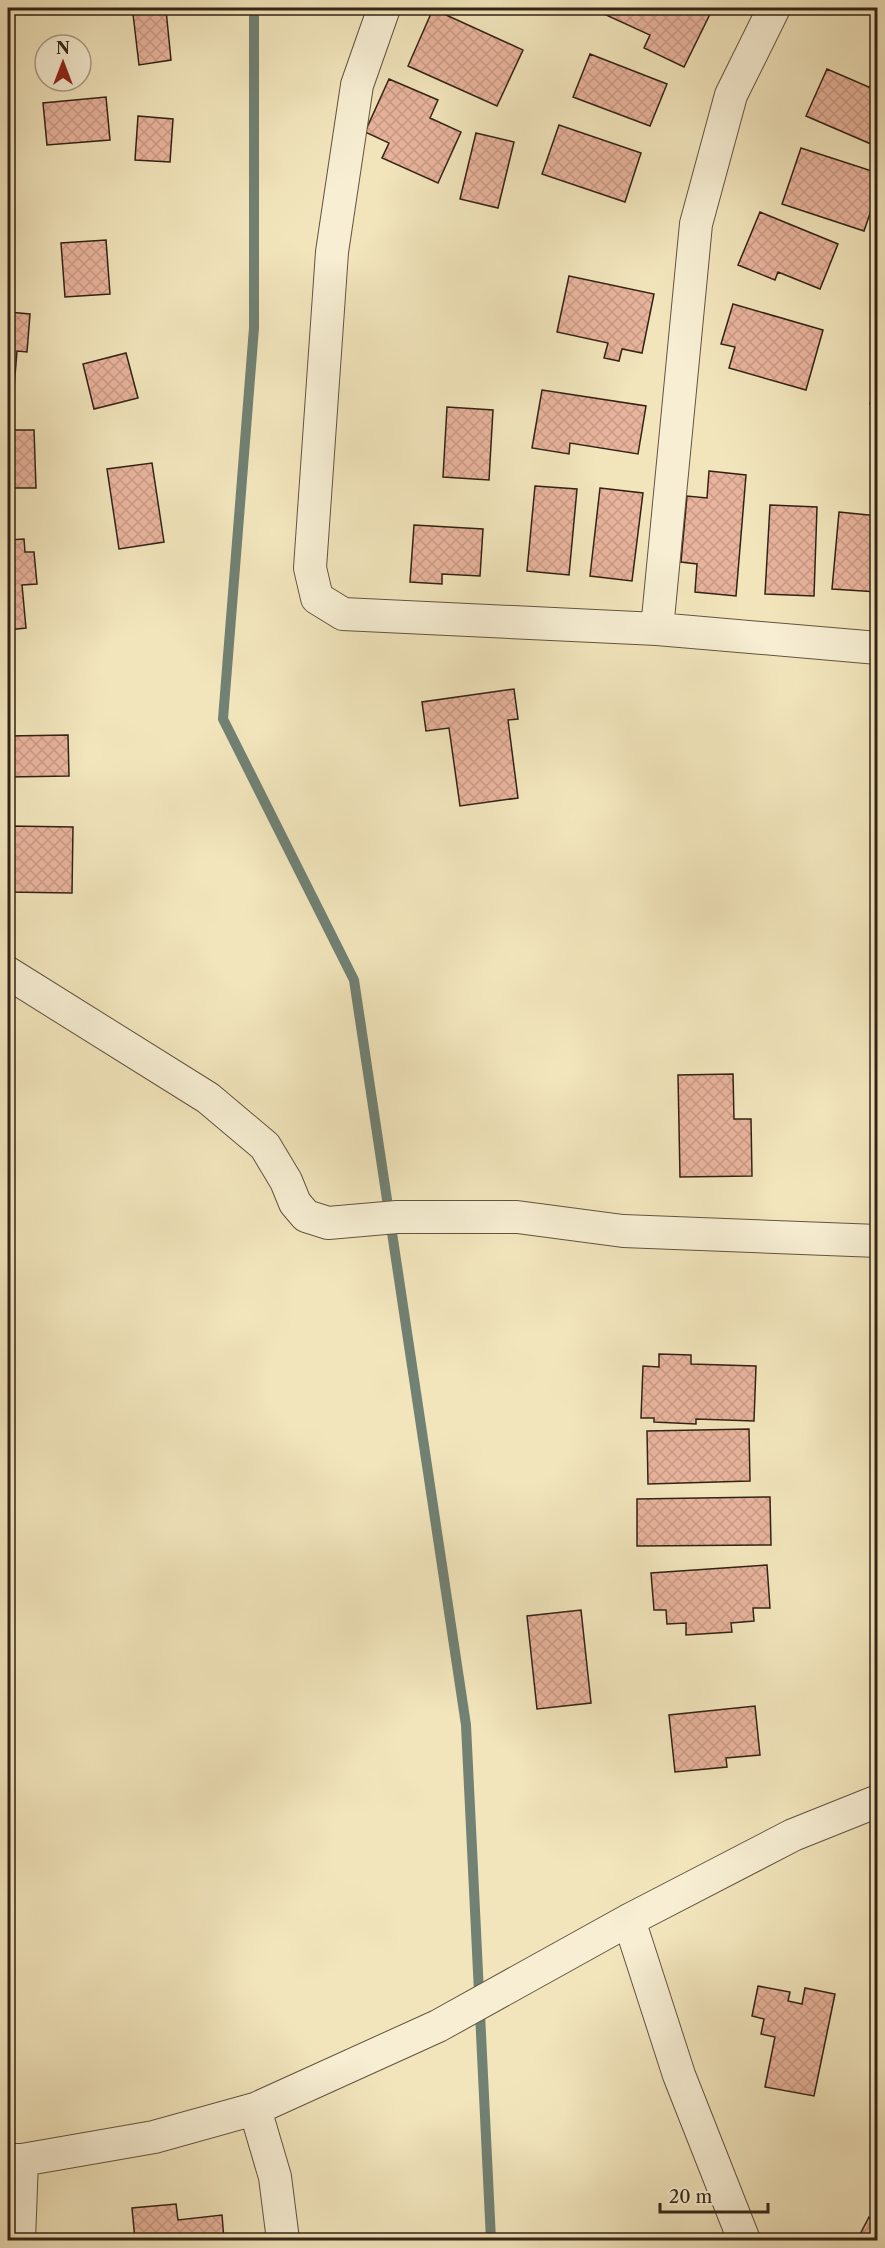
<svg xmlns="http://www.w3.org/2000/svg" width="885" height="2248" font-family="'Libre Caslon Text',serif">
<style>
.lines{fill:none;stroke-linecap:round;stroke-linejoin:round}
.stream{stroke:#718173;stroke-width:10}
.building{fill:url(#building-cross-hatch);stroke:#322315;stroke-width:1.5}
.street-casing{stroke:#62543f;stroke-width:34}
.street{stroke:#f7eed3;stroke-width:32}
</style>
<defs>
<pattern id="building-cross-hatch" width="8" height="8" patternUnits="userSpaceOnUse" patternTransform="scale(1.5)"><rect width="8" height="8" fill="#e9b49d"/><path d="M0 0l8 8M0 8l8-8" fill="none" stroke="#c89a86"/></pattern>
</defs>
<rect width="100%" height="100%" fill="#f2e5bc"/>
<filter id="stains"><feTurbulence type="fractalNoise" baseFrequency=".00333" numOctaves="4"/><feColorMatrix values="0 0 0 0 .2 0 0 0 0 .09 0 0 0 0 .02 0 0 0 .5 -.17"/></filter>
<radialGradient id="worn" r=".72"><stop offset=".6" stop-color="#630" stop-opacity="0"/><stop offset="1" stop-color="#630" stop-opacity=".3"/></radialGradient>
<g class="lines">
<path class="stream" d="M254,8V328L223,719L354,980L466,1725L491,2240"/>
</g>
<path class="building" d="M591,8H713L684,67L644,48L650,35Z
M433,9L523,50L497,106L408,66Z
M166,10L171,60L139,65L133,14Z
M590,54L667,84L650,126L573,97Z
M827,69L878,91V147L806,116Z
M389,79L438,100L430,118L461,132L438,183L382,158L389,143L365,132Z
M106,97L110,140L47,145L43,103Z
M138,116L173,119L170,162L135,160Z
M559,125L641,153L625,202L542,174Z
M476,133L514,142L498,208L460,199Z
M801,148L878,173V190L864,231L782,204Z
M760,212L838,244L820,289L778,272L775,280L738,265Z
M106,240L110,294L65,297L61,243Z
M569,276L654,294L642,353L622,349L619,361L604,358L608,343L557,332Z
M733,304L823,330L806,390L729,368L735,347L721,344Z
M8,312L30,314L27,352L17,351L13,400H8Z
M126,353L138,398L94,409L83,364Z
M878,375V406L870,404Z
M542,390L646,406L638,454L570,443L569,454L532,448Z
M447,407L493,410L489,480L443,477Z
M8,430H34L36,488H8Z
M152,463L164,542L119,549L107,469Z
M709,471L746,475L736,596L695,592L697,564L681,562L687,496L707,498Z
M535,486L577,489L569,575L527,571Z
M600,488L643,493L632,581L590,576Z
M770,505L817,507L814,596L765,594Z
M839,512L878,516V592L832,589Z
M414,525L483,529L480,576L442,574V584L410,582Z
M24,539L25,552H34L37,584L22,585L26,628L8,630V540Z
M514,689L518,719L508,720L518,798L460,806L449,728L426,731L422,702Z
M68,735L69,776L8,777V736Z
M8,826L73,827L72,893L8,892Z
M733,1074L734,1119H751L752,1176L680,1177L678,1075Z
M659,1354L691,1355V1364L756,1366L754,1421L696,1419V1424L654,1422V1418H641L643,1366L659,1367Z
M749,1429L750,1481L648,1484L647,1431Z
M770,1497L771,1545L637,1546V1499Z
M767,1565L770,1608H753L754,1621L731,1623L732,1632L686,1635V1623L667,1624L666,1610H654L651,1573Z
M581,1610L591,1703L537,1709L527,1616Z
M755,1706L760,1755L726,1758L727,1767L675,1772L669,1715Z
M758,1986L790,1992L788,2001L802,2004L805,1988L835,1994L814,2096L765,2087L775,2037L761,2034L764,2019L752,2016Z
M176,2204L178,2220L222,2215L224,2240H135L132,2208Z
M869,2217L878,2222V2240H857Z"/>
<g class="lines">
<g class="street-casing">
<path id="street" d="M384,8L357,85L332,252L310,568L317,598L343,614L657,629L878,648
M657,629L696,224L731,95L774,8
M8,973L208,1098L265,1146L286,1181L295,1203L306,1216L328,1223L397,1217H517L623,1231L878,1241
M629,1920L679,2075L744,2240
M255,2109L275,2177L283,2240
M8,2160H22L154,2137L255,2109L438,2026L629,1920L793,1835L878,1801
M19,2240L22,2160"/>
</g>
<use href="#street" class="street"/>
</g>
<rect width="885" height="2248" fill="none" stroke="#f2e5bc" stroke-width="30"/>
<rect x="9" y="9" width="867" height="2230" fill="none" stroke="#322315" stroke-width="3"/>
<rect x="15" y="15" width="855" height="2218" fill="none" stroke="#322315" stroke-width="1.5"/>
<g transform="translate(63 63)"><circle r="28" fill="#f7eed3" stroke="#a89d87" stroke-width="1.5"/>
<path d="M0-4.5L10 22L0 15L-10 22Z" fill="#8f2418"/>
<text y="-9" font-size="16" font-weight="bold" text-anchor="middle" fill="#322315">N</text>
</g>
<path d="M660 2203v9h108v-9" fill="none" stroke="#322315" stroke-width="3"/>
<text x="669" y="2203" font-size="18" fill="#322315" stroke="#f7eed3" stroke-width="4.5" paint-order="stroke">20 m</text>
<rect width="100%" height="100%" filter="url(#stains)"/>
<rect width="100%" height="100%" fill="url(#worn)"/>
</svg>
